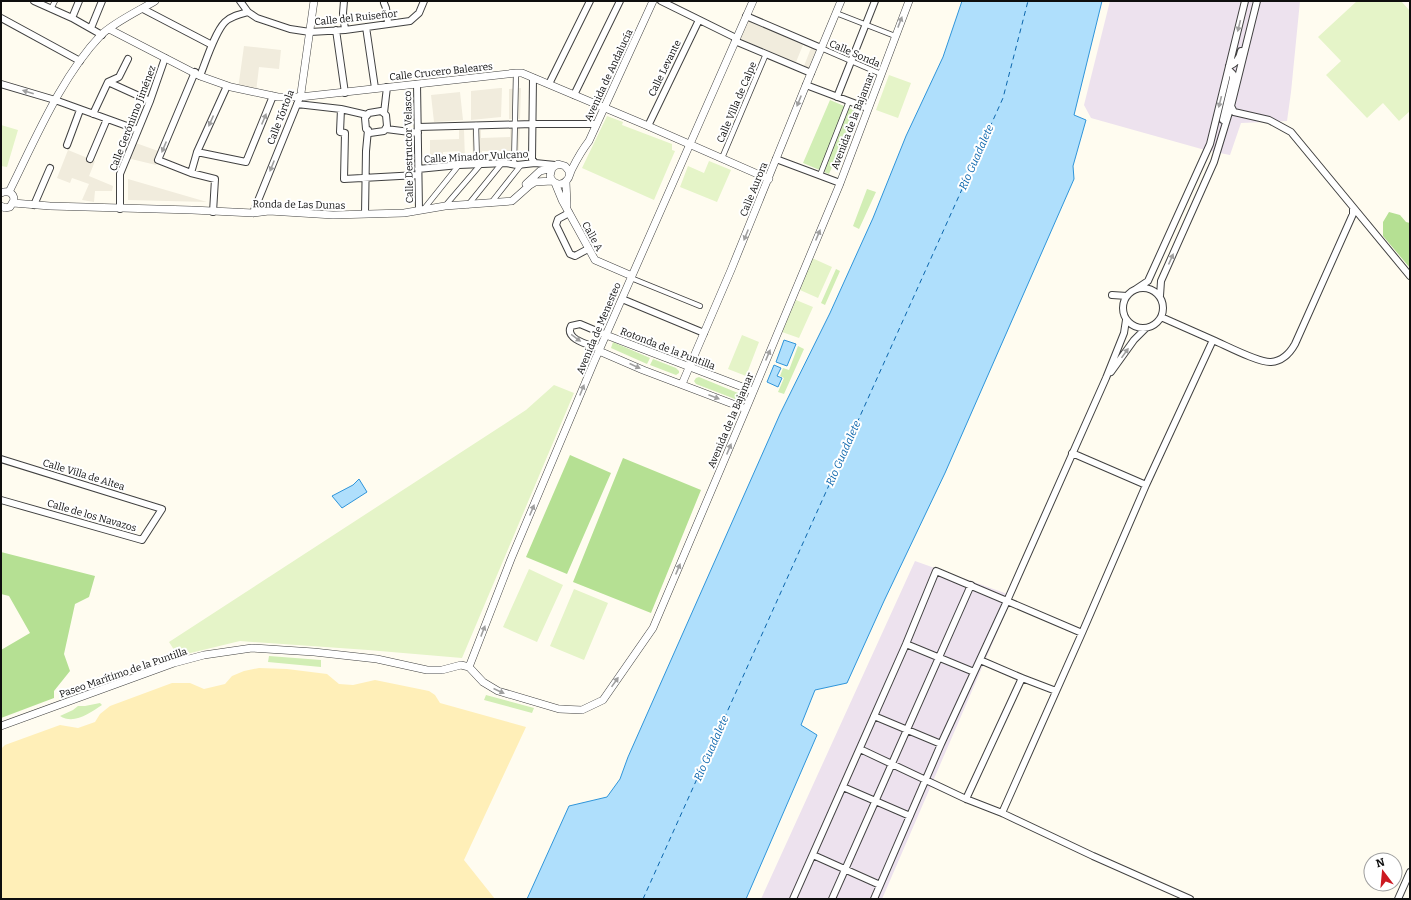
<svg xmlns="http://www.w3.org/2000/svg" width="1411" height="900" font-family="Bitter,serif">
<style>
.industrial{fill:#ede2ee}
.green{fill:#d2eeb5}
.forest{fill:#b5e093}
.sand{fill:#ffefb8}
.pitch{fill:#e5f4c8}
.plaza{fill:#f1ecdd;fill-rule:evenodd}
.water{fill:#afdffc;stroke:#2f95da}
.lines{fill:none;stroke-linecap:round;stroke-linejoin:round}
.ferry{stroke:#0b66ad;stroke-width:1;stroke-dasharray:5 4;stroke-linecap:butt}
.pedestrian-casing{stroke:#414141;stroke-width:6}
.minor-casing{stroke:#414141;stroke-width:8}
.tertiary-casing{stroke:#414141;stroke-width:8}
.pedestrian{stroke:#fff;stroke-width:4.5}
.minor{stroke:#fff;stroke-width:6}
.tertiary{stroke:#fff;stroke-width:7}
.oneway{fill:#9f9f9f}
.labels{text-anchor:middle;stroke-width:4;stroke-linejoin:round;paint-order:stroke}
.street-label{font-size:10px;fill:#0e0e0e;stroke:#fff}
.water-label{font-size:11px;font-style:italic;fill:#0b66ad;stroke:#fff}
</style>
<rect width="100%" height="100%" fill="#fffcf0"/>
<path class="industrial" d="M1110,1H1300L1291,92L1287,121L1241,123L1230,155L1205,150L1091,118L1084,105Z
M915,561L1013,596L882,899H761Z"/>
<path class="green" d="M830,100L856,111L829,174L803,163Z
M867,189L876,192L859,229L853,226Z
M836,269L840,271L825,305L821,303Z
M613,342L650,358L647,364L611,348Z
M798,346L804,349L784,394L778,392L784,378L780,376L783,368L789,370Z
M653,359L676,368L679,371V373L676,375L650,365Z
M699,377L738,393L741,395L742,398L739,400L735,399L696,384L694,381L696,378Z
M269,656L321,660V667L268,662Z
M486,695L534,708L532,713L484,700Z
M100,703L102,705C90,713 74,725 60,716L73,710L78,706H85Z"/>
<path class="forest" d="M1389,212L1400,215L1406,222L1410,223V268L1383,236V222Z
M570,455L611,473L567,574L526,557Z
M623,458L701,490L651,613L573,582Z
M1,552L95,576L89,597L75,604L64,654L70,671L54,691V698L1,718V650L30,633L9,596L1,594Z"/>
<path class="sand" d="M259,668L287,669L327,674L339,684L353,685L375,680L429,691L435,695L440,703L526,727L464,860L495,899H1V749L5,745L60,725L78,728L95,722L100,714L110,706L172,683H190L204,689L225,684L232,676L244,671Z"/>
<path class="pitch" d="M1357,1H1401L1410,11V111L1399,121L1383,103L1367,118L1326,75L1341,61L1318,37Z
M889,75L911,83L898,118L876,110Z
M607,116L623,122L622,125L672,144V150L675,151L654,200L582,168Z
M1,125L18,130L7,167L1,166Z
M709,161L731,170L717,202L680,187L688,166L704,173Z
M812,258L832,267L818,298L800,290Z
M796,300L813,307L799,338L782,332Z
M742,335L759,342L746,376L728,369Z
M554,385L574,393L462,658L368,650L240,641L178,656L169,642L526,410Z
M529,569L563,585L537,642L503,627Z
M574,589L608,603L584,660L550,646Z"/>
<path class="plaza" d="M747,20L818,50L810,69L739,38ZM803,45L811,48L804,66L796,62Z
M244,46L281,50L279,69L259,67L256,92L238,89Z
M500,88H502L501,117L471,120V91Z
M521,88L520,119H509V89Z
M460,92L463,120L434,122L431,95Z
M520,128L518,162L510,159V151H482V159H473L472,130H481V138L510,137V129Z
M459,130H464L465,160L459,159V151L443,152V160L430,165V140L459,139Z
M133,142L161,152L156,165L127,158Z
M68,150L95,161L89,176L113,186L112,191H95L94,202L82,200L89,184L72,178L70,183L57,178Z
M128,179L207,202L128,200Z"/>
<path class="water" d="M962,1H1102L1074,115L1086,120L1073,166L1074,179L945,473L884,601L847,683L815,690L801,725L817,735L746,899H527L569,806L607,797L620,779L628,757L780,414L830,313L873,218L906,136L943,57Z
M784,340L796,344L787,366L776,362Z
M774,365L781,368L777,376L782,378L778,387L767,382Z
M359,479L367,492L342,508L332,496L353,485Z"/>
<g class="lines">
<path class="ferry" d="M643,899L1003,98L1028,1"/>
<g class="pedestrian-casing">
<path id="pedestrian" d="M51,9L55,1
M836,13L895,36
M821,48L881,74
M476,125L477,164
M722,158L766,54
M514,165L516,73
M820,175L849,101
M491,203L521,165
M468,205L502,163
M445,206L481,164
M423,210L459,165
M631,278L700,306"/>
</g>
<g class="minor-casing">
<path id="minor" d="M34,1L72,18L102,35
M240,1L248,12L257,18L290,29L310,32L345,30L410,21L419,13L424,1
M344,1L343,13L345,30
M661,1L736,38
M384,3L386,8L388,23
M143,9L212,45
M746,16L821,48
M1,18L80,61
M72,18L79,1
M366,27L375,88
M91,28L102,1
M336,30L345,93
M735,41L811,73
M1229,66C1236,64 1240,57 1241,51
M195,72L158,160L191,173L215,179L213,212
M200,76C206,61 215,32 225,22C231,16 240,14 248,12
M533,78L532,159L535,163L555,165
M108,82L150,101
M1,84L55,100L138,130
M417,84L419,210
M549,84L590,1
M806,85L867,108
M227,86L197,152L246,162L273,96
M574,95L620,1
M837,97L875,1
M297,104L341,109L367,115
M341,109L340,132L345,133L344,179L418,175
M381,111L386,115L387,126L384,131L370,133L366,129L365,118L369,113Z
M384,113L387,87
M93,114L108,82L119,77L128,59
M1223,120L1233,78V74L1229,70
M648,126L699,20
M418,127L533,124H596
M386,129L418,133
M67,145L80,110
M90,159L107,119
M776,159L840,183
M418,169L459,165L506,163L517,165L535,163
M191,173L197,152
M34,205L50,168
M1353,207L1410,276
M120,209V174L150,101L165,58
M253,213L300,97
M569,213L558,219L556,225L570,254L575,256L588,249
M365,214L366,151L368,130
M1123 308a20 20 0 1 1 40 0a20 20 0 1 1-40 0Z
M1136,289L1148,281L1210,144L1245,1
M1112,295L1127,296
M1160,296L1161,281L1214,162L1231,106L1257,1
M622,299L704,333
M1213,340C1225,345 1259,363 1271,362C1283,361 1290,353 1295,344L1353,214V207L1291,132L1269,120L1234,112L1231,106
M600,349C591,345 564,340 571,326L580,324L606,335
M1111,372L1134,340L1145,329
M1072,453L1146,485L1082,633L1007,601L1106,378L1124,333L1126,320
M1,459L162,509L142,540L1,500
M1146,485L1213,340L1161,317
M906,644L974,672
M1022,678L1056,691
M874,716L941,744
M860,749L966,799L1002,813L1093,856L1190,899
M843,787L910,816
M966,799L1022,678L980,660
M1002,813L1082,633
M813,855L880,885
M793,899L906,644L936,571L1007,601L941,744L874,899
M832,899L971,585
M1398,899L1410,872"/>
</g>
<g class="tertiary-casing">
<path id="tertiary" d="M109,29L200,76L231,87L278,97H300L516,73H522L648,126L769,179
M300,97L301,93L314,1
M569,174V171L565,166L558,164L552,168L550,176C552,183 561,188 567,180C570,177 570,172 572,169C577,159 582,150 589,141L653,1
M566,182L567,205
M555,183L562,200L595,260L632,276
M526,184L540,171L552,168
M9,192C35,140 61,77 101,35C113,23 140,10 155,1
M1,193C8,190 14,193 14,200L10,207L5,208L1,206
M13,203L50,206L192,210L253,213L269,211L333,215L404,213L445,206L512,201L530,185L535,182L552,181
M606,335L753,391
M599,351L643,370L746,409
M682,384L731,270L806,85L841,1
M469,667L511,559L594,362L753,1
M1,726L174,663L204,655L252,648L314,652L377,659L427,670H442L461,665L469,667L483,682L498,691L559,709L582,710L603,700L653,628L746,409L839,186L909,1"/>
</g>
<use href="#pedestrian" class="pedestrian"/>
<use href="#minor" class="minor"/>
<use href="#tertiary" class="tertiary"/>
</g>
<defs><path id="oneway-solid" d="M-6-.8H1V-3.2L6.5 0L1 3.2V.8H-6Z"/></defs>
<g class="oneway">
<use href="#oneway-solid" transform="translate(900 22) rotate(-69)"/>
<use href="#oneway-solid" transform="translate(1239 26) rotate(104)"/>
<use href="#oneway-solid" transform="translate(28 92) rotate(-163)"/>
<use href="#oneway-solid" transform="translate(799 101) rotate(112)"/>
<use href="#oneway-solid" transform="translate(1220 102) rotate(104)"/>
<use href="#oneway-solid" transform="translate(264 119) rotate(-67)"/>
<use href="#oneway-solid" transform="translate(211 121) rotate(114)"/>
<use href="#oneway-solid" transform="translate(164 147) rotate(113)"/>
<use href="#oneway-solid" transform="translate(272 166) rotate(112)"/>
<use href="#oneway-solid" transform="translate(746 235) rotate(112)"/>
<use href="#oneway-solid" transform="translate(818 235) rotate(-67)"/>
<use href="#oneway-solid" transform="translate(1171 259) rotate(-66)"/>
<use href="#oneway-solid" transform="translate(576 338) rotate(36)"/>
<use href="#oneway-solid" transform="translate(1125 353) rotate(-54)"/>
<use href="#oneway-solid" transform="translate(768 355) rotate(-67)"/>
<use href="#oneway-solid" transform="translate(635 366) rotate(24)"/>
<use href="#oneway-solid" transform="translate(582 390) rotate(-68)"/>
<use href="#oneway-solid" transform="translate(714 397) rotate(21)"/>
<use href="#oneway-solid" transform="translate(729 449) rotate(-67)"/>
<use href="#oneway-solid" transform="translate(532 510) rotate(-67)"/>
<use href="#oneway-solid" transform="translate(678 569) rotate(-67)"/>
<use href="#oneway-solid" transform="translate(483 631) rotate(-69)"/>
<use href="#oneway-solid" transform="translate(615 682) rotate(-55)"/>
<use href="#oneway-solid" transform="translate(499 691) rotate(24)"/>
</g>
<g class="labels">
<g class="street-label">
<text transform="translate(356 17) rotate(-6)" y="4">Calle del Ruiseñor</text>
<text transform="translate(855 53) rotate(23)" y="4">Calle Sonda</text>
<text transform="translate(664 68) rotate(-64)" y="4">Calle Levante</text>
<text transform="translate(441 71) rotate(-6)" y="4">Calle Crucero Baleares</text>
<text transform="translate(608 75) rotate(-65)" y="4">Avenida de Andalucía</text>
<text transform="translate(736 102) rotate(-67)" y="4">Calle Villa de Calpe</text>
<text transform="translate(280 117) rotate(-69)" y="4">Calle Tórtola</text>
<text transform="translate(132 118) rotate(-69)" y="4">Calle Gerónimo Jiménez</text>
<text transform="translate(852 121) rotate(-69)" y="4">Avenida de la Bajamar</text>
<text transform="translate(408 147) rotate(-91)" y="4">Calle Destructor Velasco</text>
<text transform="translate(476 156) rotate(-3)" y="4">Calle Minador Vulcano</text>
<text transform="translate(753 189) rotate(-68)" y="4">Calle Aurora</text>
<text transform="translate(299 204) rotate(1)" y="4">Ronda de Las Dunas</text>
<text transform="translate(593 236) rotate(61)" y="4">Calle A</text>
<text transform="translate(598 328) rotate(-67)" y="4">Avenida de Menesteo</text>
<text transform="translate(668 348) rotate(21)" y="4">Rotonda de la Puntilla</text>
<text transform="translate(730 420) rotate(-67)" y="4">Avenida de la Bajamar</text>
<text transform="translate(84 474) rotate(17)" y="4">Calle Villa de Altea</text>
<text transform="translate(92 515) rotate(16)" y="4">Calle de los Navazos</text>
<text transform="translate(123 672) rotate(-19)" y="4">Paseo Marítimo de la Puntilla</text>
</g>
<g class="water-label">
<text transform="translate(976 157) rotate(-66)" y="4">Río Guadalete</text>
<text transform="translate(843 453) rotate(-66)" y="4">Río Guadalete</text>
<text transform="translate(711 748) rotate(-66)" y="4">Río Guadalete</text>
</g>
</g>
<rect width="1411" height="900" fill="none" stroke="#0e0e0e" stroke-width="4"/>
<g transform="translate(1383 872) rotate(344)"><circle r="19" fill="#ffffff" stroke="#9f9f9f"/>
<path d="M0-3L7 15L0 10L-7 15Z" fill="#cc1921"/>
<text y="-6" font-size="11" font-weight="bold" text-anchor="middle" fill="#0e0e0e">N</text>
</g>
</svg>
